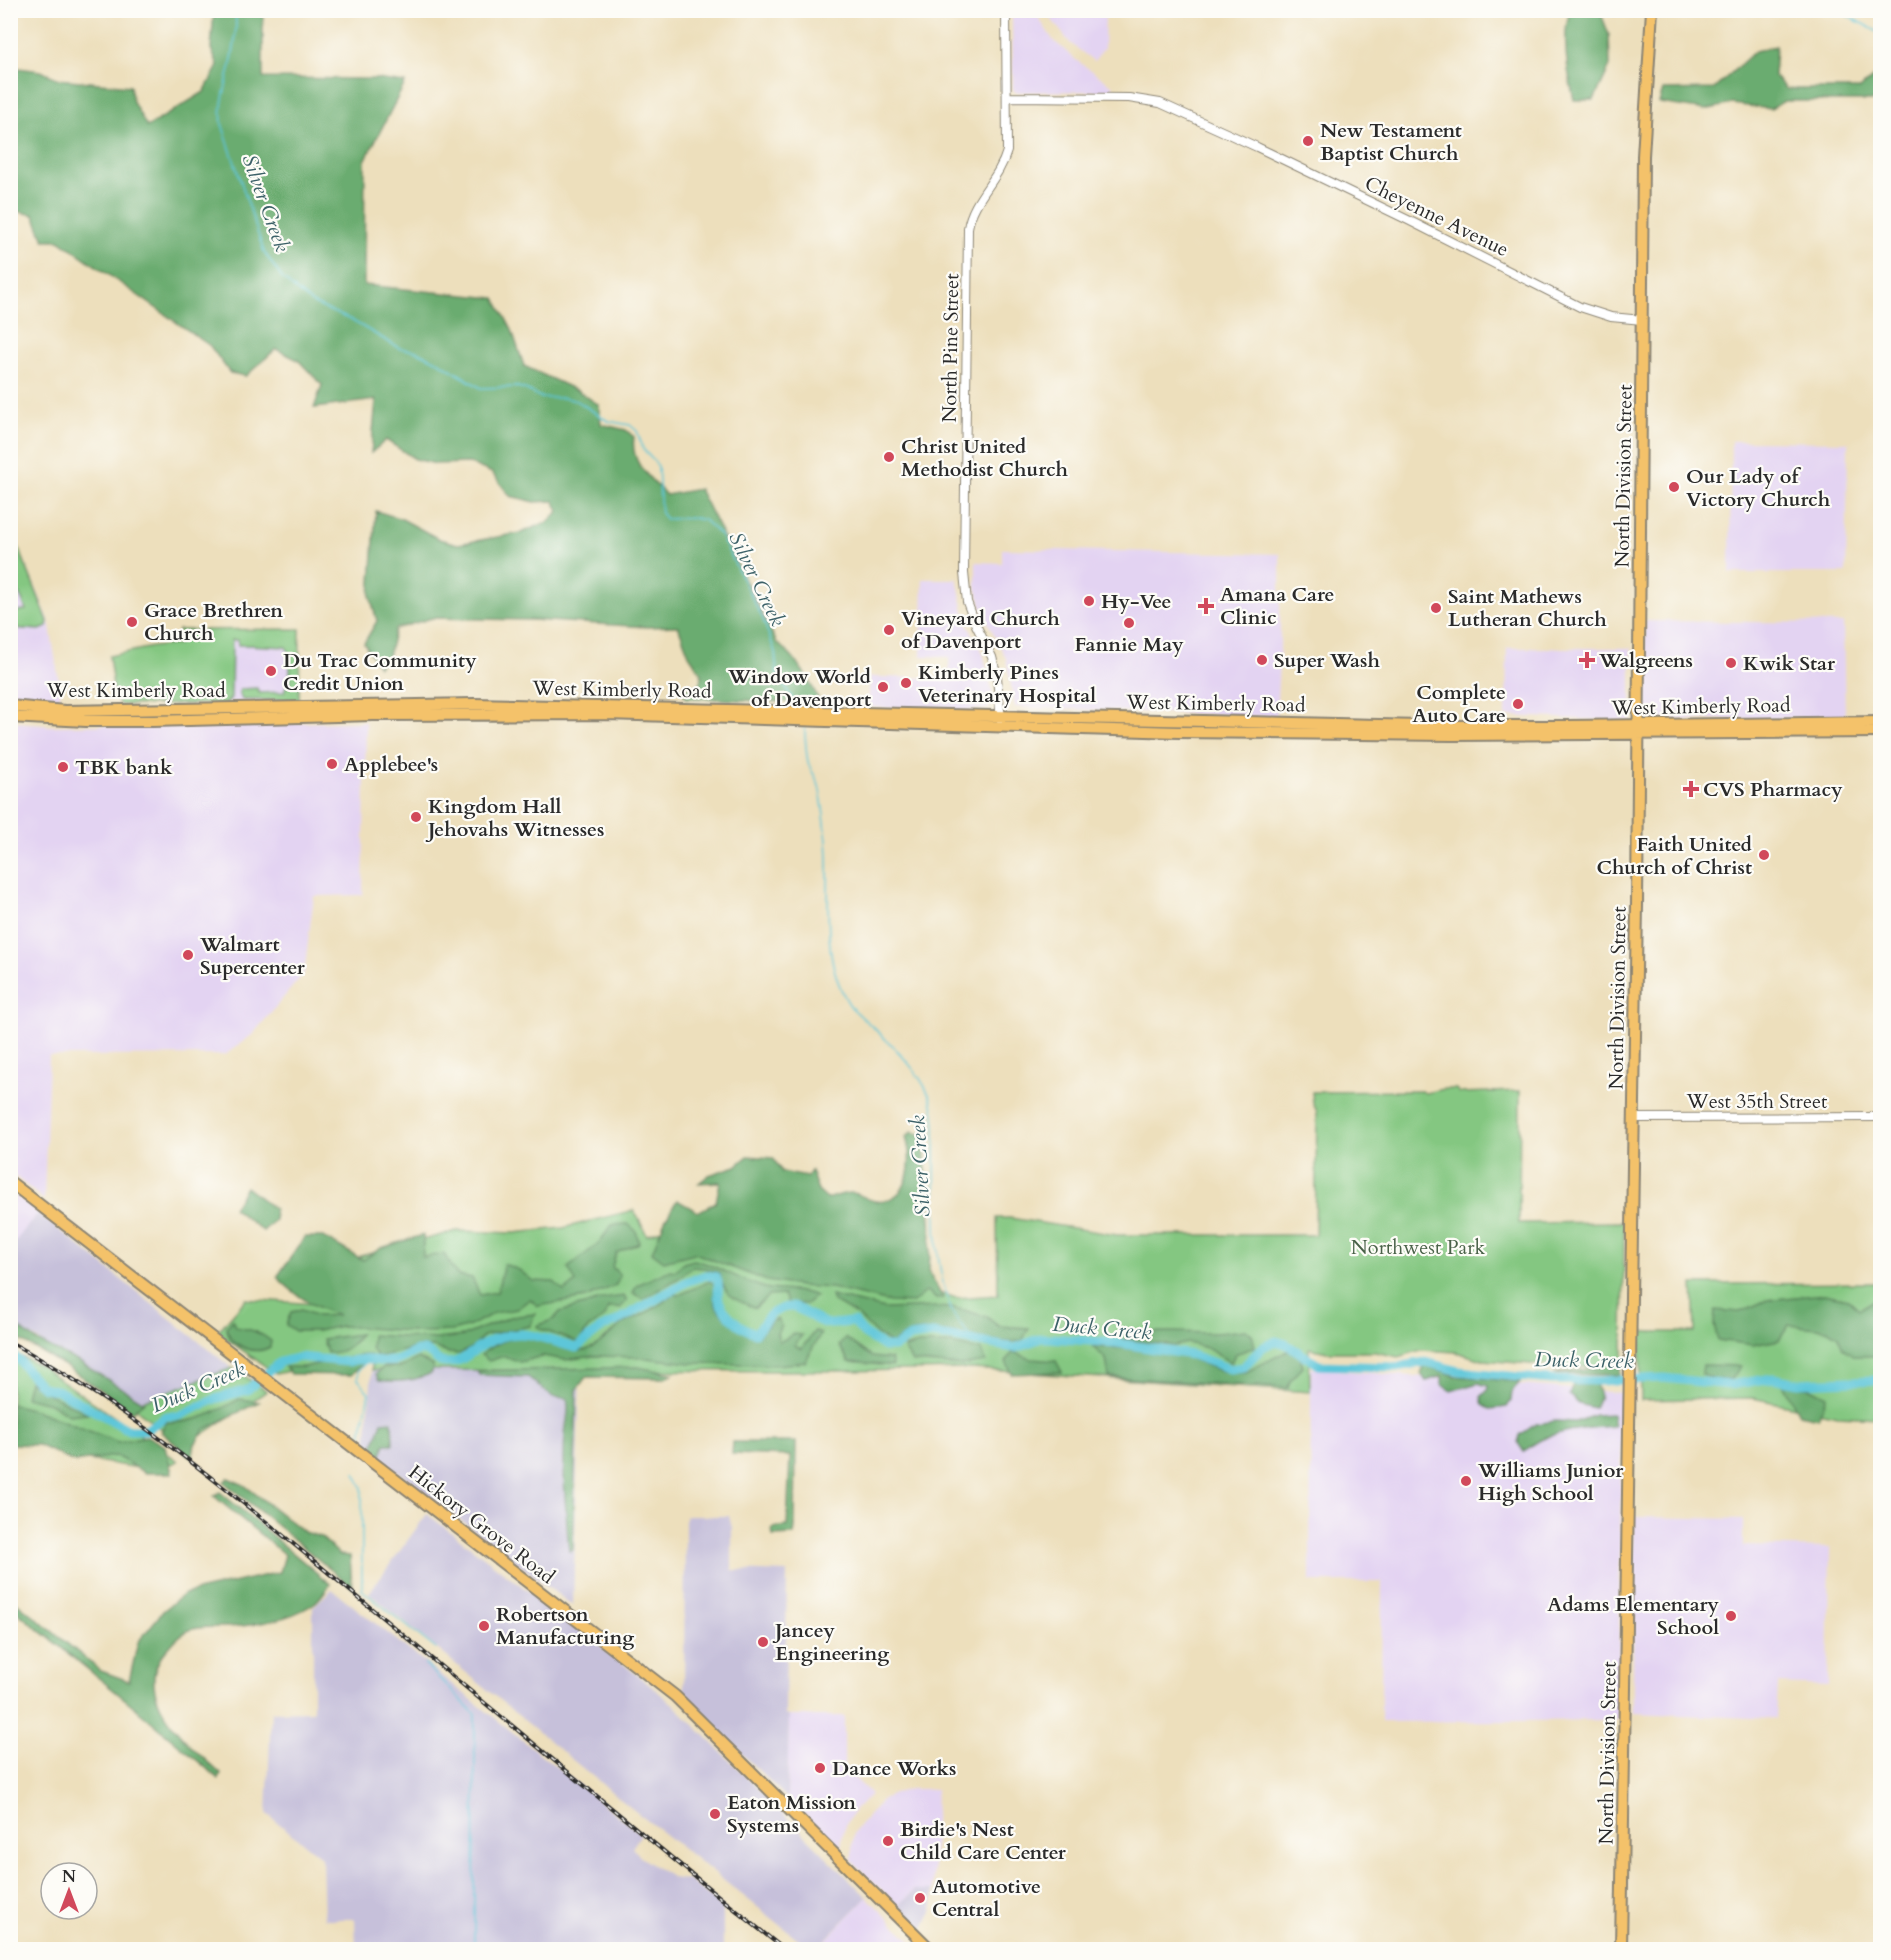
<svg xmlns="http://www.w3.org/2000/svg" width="1891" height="1960" font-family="Cardo,serif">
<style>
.built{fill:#e3d3f2}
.industrial{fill:#c6c0da}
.green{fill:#84c781;stroke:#587956;stroke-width:1.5}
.forest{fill:#6bac6f;stroke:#4b6c4d;stroke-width:1.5}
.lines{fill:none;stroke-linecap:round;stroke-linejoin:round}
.stream{stroke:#5dc6d9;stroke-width:1.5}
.river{stroke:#5dc6d9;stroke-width:9}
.minor-casing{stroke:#8c8574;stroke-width:10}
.major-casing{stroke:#8c8574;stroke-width:14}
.minor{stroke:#fff;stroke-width:8}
.major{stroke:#f4c26a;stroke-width:10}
.rail-casing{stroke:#2b2b2b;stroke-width:4}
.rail{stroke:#fdfcf7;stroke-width:1.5;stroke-dasharray:4.5;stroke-linecap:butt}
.poi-dot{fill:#d1495b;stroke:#fdfcf7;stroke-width:2}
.labels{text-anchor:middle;stroke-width:4.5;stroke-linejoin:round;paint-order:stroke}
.poi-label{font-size:20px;font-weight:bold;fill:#2b2b2b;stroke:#fdfcf7;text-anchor:start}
.street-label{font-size:20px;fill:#2b2b2b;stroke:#fdfcf7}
.park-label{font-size:20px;fill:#4a6249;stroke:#fdfcf7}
.water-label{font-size:21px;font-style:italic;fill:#3c6168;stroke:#fdfcf7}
</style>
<rect width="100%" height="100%" fill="#fdfcf7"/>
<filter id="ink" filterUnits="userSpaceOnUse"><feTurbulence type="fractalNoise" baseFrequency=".0167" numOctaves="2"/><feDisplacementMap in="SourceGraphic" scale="12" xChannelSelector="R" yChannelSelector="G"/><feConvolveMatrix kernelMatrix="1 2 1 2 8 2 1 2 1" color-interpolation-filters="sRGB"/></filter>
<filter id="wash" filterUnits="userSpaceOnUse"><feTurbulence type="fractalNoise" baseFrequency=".008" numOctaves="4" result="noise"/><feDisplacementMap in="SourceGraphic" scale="24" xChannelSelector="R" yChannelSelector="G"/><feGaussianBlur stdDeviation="1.35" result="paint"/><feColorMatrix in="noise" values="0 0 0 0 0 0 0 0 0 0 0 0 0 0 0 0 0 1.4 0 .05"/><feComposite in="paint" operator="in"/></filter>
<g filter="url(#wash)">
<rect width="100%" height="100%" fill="#eddfbc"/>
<path class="built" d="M1012,11H1034L1053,40L1076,60L1112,85L1115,91L1015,92L1013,89Z
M1045,11H1105L1104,48L1094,61L1070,43Z
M1731,441L1848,442L1846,573H1730Z
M10,525L49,620L60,688V700L11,696Z
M1002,549L1280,554V646L1276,717L1015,707L1006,658L984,615L976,588V562L1002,563Z
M923,579H957L966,622L983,653L992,691V702L988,709L949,711L868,707L870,677L949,678V657L921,656Z
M1645,621L1843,623L1845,718L1644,720Z
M300,629L299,702L124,703L118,702L114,694L111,658L179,644L178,630Z
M1507,648H1631V721L1506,716Z
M10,721L50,726L366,722L363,895L314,896L304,973L253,1034L225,1055L49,1056L44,1200L11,1173Z
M11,1192L38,1213L11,1248Z
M1311,1368L1622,1393L1618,1720L1381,1722L1382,1582H1310Z
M1634,1517L1743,1519V1546L1830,1548L1828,1686L1778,1684L1776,1719L1633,1713Z
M789,1716H844V1768L871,1794L855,1810L845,1825L840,1849L787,1798Z
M911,1789H936L933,1890H915L898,1906L852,1861V1846L854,1833L859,1826L881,1801L891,1794Z
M867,1897L919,1949L816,1950Z"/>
<path class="industrial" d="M38,1213L232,1368L131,1405L37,1339L11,1326L10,1248Z
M372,1370H580L573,1606L366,1448Z
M427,1514L606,1650L672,1703L867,1897L816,1949H811L630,1807L369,1593Z
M685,1516H729L732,1528V1570L787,1572L785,1715L789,1716L787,1798L684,1697Z
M332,1589L641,1834L632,1848L646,1861L673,1878L690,1881L723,1908V1949H356L355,1919H324L322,1858L267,1814L271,1712L313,1711V1607Z
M915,1890H933V1909L923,1929L898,1906Z"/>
<path class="green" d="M11,528L48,621L47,627L40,630L11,628V612L26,610L11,574Z
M300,629L299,700H242L239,692L241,689L257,688L259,693L284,692L285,688L290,682V654L286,647C269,646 254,645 238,645L237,640H232L231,698L226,704L120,705L114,694L109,656L152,647L179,644L178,630Z
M1444,1089H1456L1459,1093L1520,1091L1519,1223L1624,1222L1623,1368L1554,1366L1483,1360L1456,1352L1421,1350L1399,1357L1375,1352H1327L1309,1348L1310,1392L971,1369L846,1371L372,1370L371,1355H360L276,1374L217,1332L246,1299L357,1307L360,1256L457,1231L514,1233L563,1228L634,1210L647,1235L680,1223L957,1298L998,1295L997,1218H1010L1117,1235H1315L1317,1112L1313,1103L1312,1092L1422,1091L1425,1093Z
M1880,1283V1418L1837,1416L1753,1398L1641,1400L1640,1332H1695L1693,1284Z
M11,1352L39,1365L178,1461L157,1471L71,1457L11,1430Z
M232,1368L267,1391L184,1447L131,1405Z"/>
<path class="forest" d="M263,10V78L377,79L405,83L365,161L364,285L495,298L512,330L524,366L578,391L599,405L601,424L626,430L634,437C630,464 649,476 666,495L699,489L777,643C800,661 810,682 823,708L787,702L687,698L680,690L699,685L702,674L689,655L678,626L647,627L532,620L432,618L395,629L388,656L378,666L364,643L377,621L370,596L376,511L402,519L439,539L458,544L520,533L548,522L559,511L554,501L535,502L510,496L492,473L469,463L436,464L415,459L386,440L371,453L376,400L314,408L322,385L298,360L276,349L246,376L230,373L210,346L59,240H44L34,215L11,210V67L41,71L59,79L130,86L133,102L147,127L204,92L218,66L211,49L214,11Z
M1570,11H1600L1609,35L1610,66L1594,100H1574C1568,75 1561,36 1570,11Z
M1776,46L1774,76L1786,89H1860L1880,71V101H1784L1771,109L1732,104L1705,110L1659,103L1663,90L1714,89L1755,51Z
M912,1132L923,1135L931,1231L929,1273L943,1298L936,1299L927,1291L913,1303L890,1302L831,1288L800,1286L767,1281L695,1253L664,1261L652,1252L665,1220L677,1200L698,1212L716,1202L720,1182L699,1183L709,1175L736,1166L748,1156L773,1158L782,1172L807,1177L811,1171L818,1191L827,1199C834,1197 843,1193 850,1193C859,1192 868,1201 876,1201C911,1202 913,1162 906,1137Z
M246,1187L274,1209L275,1220L263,1231L233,1208Z
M628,1224L636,1231L639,1243L616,1253L612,1267L620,1275L616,1285L586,1298L538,1306L530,1299L517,1309L494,1313L470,1326L452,1331L422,1332L341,1326L317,1331H295L286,1325L291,1312L301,1310L318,1316L338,1315C312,1306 297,1297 277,1277L305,1237H323L363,1260L381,1248L423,1235V1257L444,1254L457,1275L472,1278L480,1295L497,1292L504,1264L519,1270L533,1281L554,1282L564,1291L576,1282L568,1268L598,1244L612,1225Z
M694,1260C719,1266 741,1281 765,1288C783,1292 800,1289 816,1296L806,1304H788L784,1295L768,1296L755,1308C734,1299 725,1298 719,1273L704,1268L692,1267L679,1278L643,1299L633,1293L637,1285L670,1270L675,1271L683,1263Z
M710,1281L715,1285C714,1293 713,1302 718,1309C728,1322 744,1332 759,1335L771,1322L778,1319L781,1326L777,1334L780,1342L793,1334L802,1335L795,1345L801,1349L815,1331L821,1333L805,1362L778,1365L691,1363L636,1357L594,1356L565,1360L543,1356L520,1362L504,1356L489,1361L481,1355C498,1339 522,1332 545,1340C560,1345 569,1354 585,1350C602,1346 611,1330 626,1322C632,1319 638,1317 643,1314C655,1309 664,1301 674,1294L679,1295Z
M1824,1294L1848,1299L1859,1309L1880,1296V1356H1854L1843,1348L1838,1336L1827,1329L1789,1325L1779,1340L1753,1345L1718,1340L1714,1325L1715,1310L1740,1312L1767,1300Z
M624,1296L627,1301L620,1308H608L605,1317L588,1328L579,1343L540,1329L537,1326L554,1319L560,1312L604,1299Z
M831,1296L885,1309L938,1307L960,1309L987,1317L998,1326L1029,1328L1022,1341C986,1346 951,1326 915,1332C907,1333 898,1340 891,1344L877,1335L858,1316L833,1301Z
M535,1314L530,1326L483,1336L475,1346L459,1354L447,1353L434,1347H420L377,1357L371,1348L372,1335L437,1339L463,1336L510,1317Z
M233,1320L235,1327C250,1329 260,1332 271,1341L270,1347C254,1356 230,1346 226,1327Z
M11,1322L37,1341L81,1363L144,1402L132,1412L67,1367L11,1335Z
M1245,1330L1252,1334L1255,1347L1235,1354L1231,1363L1207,1348L1188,1343L1174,1346L1124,1339C1151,1328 1185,1333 1213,1333C1224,1333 1235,1331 1245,1330Z
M360,1334C352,1347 343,1353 327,1353L323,1339Z
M845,1338L872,1357L891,1359L893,1366L849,1362L839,1345Z
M919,1344H951L981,1350L986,1362L961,1366L912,1362L904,1348Z
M1093,1347L1123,1348L1187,1357L1220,1371L1246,1372L1289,1350L1300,1356L1303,1367L1290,1381L1288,1388L1109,1377L1106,1359Z
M1013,1352L1031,1359L1056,1361L1062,1372L1012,1374L1006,1362Z
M363,1358L364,1362L351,1375L291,1374L285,1367H304L324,1362L347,1364Z
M418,1358L433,1366L432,1373C415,1381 398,1383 379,1380L376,1374L384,1367H402Z
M1610,1363L1621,1364L1620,1375L1554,1374C1572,1369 1593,1372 1610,1363Z
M1425,1365L1456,1376L1520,1382L1512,1391L1511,1401L1507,1407L1490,1409L1483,1405L1481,1397L1487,1391L1488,1386L1478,1383L1451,1391L1442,1384V1376L1426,1381L1421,1374Z
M1703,1365L1741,1366L1731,1379H1716L1702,1375Z
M638,1367L673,1374L665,1378L586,1377L577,1389L573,1550L569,1551C566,1513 562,1472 565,1434C566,1419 570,1415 567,1398L553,1397L528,1377L479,1375L477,1371Z
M29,1381L51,1395L87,1413L69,1415L50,1403L25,1397Z
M1596,1384L1600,1396L1595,1408L1579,1404L1569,1395L1573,1385Z
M1783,1384L1811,1388L1827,1396L1818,1418L1799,1414Z
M239,1399L259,1402L205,1429L195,1444L192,1458L161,1432L166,1422C195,1424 214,1413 239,1399Z
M11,1404L35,1410L118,1442L147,1436L165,1446L172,1473H145L116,1456L74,1462L38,1445L11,1444Z
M1612,1414L1614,1426C1584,1429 1546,1429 1524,1452L1518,1443L1520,1435L1536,1424L1556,1421L1576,1422L1595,1415Z
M392,1421L393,1444H385L379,1460L370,1455L382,1422Z
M733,1442H796L795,1528L794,1535L773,1536L772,1528L787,1526L790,1456L732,1454Z
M228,1478L244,1485L304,1532L321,1537L340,1555L350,1556L352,1587L224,1482Z
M220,1492L330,1584C326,1590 321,1597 316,1602C292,1620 258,1625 229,1627C218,1627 204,1626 193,1629C181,1632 173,1643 165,1652C128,1695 192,1748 221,1774L219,1779L132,1705L11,1607L10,1597L101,1671L129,1681L138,1642L163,1611L184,1594L280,1572L285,1555L214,1496Z"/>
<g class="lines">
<path class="stream" d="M235,10C238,32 233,56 228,77C224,94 220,106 222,124L264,252L282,278L292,287L312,303L351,320L399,348L416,351L439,362L481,388L518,387L527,390L542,398H565L577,401L608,421L630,425L637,431L643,449L658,466L661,513L666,519L694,518L704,520L720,535L763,619L775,652L777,674L797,706
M1840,12L1880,33
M804,724C806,737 805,754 809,765C812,773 817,778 819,786C823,803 825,823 827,841C832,895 818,959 851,1007C876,1031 908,1056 925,1087C937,1107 935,1132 935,1154C936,1205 932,1260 951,1309C955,1320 967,1332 974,1343
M361,1436L369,1393L358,1379V1371L368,1360
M355,1473L362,1487V1590L436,1649
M425,1664L475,1714L474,1941"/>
<path class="river" d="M10,1353L20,1361L28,1372L42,1387L59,1391L129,1430H146L166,1416H179L215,1399L247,1390L280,1362L300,1357L348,1362C363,1356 379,1363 394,1361C405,1360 412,1349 424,1351C433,1352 436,1364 447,1363C462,1363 471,1352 483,1345C521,1323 540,1339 576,1348L600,1329L621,1319L688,1281L706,1275L716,1277C720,1284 718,1289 718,1296C720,1311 741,1329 755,1333C763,1327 764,1320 770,1315C799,1293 808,1323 830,1324C838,1324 846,1322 854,1322L864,1334L884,1347H895L910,1337L932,1334L1015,1348L1041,1338H1050L1117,1343L1192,1355L1230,1369L1243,1367L1263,1347L1276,1341L1286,1344L1319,1365L1396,1367L1426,1362L1459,1371L1551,1380L1600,1381L1663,1378L1730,1385L1773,1378L1798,1383L1880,1380"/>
</g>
</g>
<g filter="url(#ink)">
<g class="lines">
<g class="minor-casing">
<path id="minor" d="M1007,97L1129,98L1160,103L1257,147L1408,220L1580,307L1611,317L1642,320
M1001,721L997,677L992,657L975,623L967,602L964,573L968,228C973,198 999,180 1007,151L1006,10
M1633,1118L1880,1117"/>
</g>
<g class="major-casing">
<path id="major" d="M10,706L65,711L474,704L1421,726H1568L1880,722
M10,717L86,721H153L373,715L607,714L1178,732L1452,735L1880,732
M10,1182L675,1696L931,1950
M1621,1950L1637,905L1643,156L1652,10"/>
</g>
<use href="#minor" class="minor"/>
<use href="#major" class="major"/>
<g class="rail-casing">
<path id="rail" d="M10,1342C142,1414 257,1514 372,1609C509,1723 646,1838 785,1950"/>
</g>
<use href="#rail" class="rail"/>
</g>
</g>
<g class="poi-dot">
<circle cx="1308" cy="141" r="6"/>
<circle cx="889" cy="457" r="6"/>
<circle cx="1674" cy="487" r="6"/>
<circle cx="1089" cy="601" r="6"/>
<path d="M1203 597h6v6h6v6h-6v6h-6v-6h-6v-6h6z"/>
<circle cx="1436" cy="608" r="6"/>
<circle cx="132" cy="622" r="6"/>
<circle cx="1129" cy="623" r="6"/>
<circle cx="889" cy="630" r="6"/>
<circle cx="1262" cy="660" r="6"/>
<path d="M1584 651h6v6h6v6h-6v6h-6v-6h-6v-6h6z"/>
<circle cx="1731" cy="663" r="6"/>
<circle cx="271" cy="671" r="6"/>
<circle cx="906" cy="683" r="6"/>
<circle cx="883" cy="687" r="6"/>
<circle cx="1518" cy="704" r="6"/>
<circle cx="332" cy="764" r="6"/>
<circle cx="63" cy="767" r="6"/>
<path d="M1688 780h6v6h6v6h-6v6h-6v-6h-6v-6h6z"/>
<circle cx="416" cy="817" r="6"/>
<circle cx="1764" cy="855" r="6"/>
<circle cx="188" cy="955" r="6"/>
<circle cx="1466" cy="1481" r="6"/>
<circle cx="1731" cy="1616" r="6"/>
<circle cx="484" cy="1626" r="6"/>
<circle cx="763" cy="1642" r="6"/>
<circle cx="820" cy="1768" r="6"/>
<circle cx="715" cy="1814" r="6"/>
<circle cx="888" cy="1841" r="6"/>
<circle cx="920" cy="1898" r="6"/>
</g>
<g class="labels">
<g class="poi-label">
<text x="1320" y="137">New Testament<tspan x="1320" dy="23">Baptist Church</tspan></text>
<text x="901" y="453">Christ United<tspan x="901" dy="23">Methodist Church</tspan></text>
<text x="1686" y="483">Our Lady of<tspan x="1686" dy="23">Victory Church</tspan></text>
<text x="1220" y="601">Amana Care<tspan x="1220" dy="23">Clinic</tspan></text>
<text x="1448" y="603">Saint Mathews<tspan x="1448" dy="23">Lutheran Church</tspan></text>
<text x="1101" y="608">Hy-Vee</text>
<text x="144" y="617">Grace Brethren<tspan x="144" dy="23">Church</tspan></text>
<text x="901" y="625">Vineyard Church<tspan x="901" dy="23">of Davenport</tspan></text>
<text x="1129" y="651" text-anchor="middle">Fannie May</text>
<text x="283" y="667">Du Trac Community<tspan x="283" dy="23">Credit Union</tspan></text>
<text x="1274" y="667">Super Wash</text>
<text x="1599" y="667">Walgreens</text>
<text x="1743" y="670">Kwik Star</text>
<text x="918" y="679">Kimberly Pines<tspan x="918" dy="23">Veterinary Hospital</tspan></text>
<text x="871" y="683" text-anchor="end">Window World<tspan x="871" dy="23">of Davenport</tspan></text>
<text x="1506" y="699" text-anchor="end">Complete<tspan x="1506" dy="23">Auto Care</tspan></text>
<text x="344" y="771">Applebee's</text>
<text x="75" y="774">TBK bank</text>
<text x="1703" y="796">CVS Pharmacy</text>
<text x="428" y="813">Kingdom Hall<tspan x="428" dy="23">Jehovahs Witnesses</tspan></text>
<text x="1752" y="851" text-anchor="end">Faith United<tspan x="1752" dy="23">Church of Christ</tspan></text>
<text x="200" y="951">Walmart<tspan x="200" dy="23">Supercenter</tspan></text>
<text x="1478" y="1477">Williams Junior<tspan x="1478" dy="23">High School</tspan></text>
<text x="1719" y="1611" text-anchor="end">Adams Elementary<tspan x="1719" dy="23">School</tspan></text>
<text x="496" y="1621">Robertson<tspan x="496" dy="23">Manufacturing</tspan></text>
<text x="775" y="1637">Jancey<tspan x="775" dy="23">Engineering</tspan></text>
<text x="832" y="1775">Dance Works</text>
<text x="727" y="1809">Eaton Mission<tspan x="727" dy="23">Systems</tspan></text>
<text x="900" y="1836">Birdie's Nest<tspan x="900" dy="23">Child Care Center</tspan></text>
<text x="932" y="1893">Automotive<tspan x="932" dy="23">Central</tspan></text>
</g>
<g class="street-label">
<text transform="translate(1437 216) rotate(26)" y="7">Cheyenne Avenue</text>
<text transform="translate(950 348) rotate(-89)" y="7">North Pine Street</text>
<text transform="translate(1623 476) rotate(-89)" y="7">North Division Street</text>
<text transform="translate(622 689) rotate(1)" y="7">West Kimberly Road</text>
<text x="136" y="697">West Kimberly Road</text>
<text transform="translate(1216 703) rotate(1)" y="7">West Kimberly Road</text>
<text transform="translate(1701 706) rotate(-1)" y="7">West Kimberly Road</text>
<text transform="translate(1617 998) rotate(-89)" y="7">North Division Street</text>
<text x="1757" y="1108">West 35th Street</text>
<text transform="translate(482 1524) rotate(38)" y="7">Hickory Grove Road</text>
<text transform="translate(1607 1753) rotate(-89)" y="7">North Division Street</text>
</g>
<g class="park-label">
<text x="1418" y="1254">Northwest Park</text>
</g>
<g class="water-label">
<text transform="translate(266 203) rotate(70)" y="7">Silver Creek</text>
<text transform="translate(757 579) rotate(64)" y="7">Silver Creek</text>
<text transform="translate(920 1166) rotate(-93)" y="7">Silver Creek</text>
<text transform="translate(1102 1328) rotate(5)" y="7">Duck Creek</text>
<text transform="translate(1584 1360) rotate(1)" y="7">Duck Creek</text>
<text transform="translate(198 1387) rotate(-23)" y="7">Duck Creek</text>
</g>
</g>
<rect width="1891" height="1960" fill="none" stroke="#fdfcf7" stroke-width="36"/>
<g transform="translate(69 1891)"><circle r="28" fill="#fdfcf7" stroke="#a9a8a5" stroke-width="1.5"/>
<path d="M0-4.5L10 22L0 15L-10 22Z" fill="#d1495b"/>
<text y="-9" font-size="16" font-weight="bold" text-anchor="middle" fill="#2b2b2b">N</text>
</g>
</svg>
